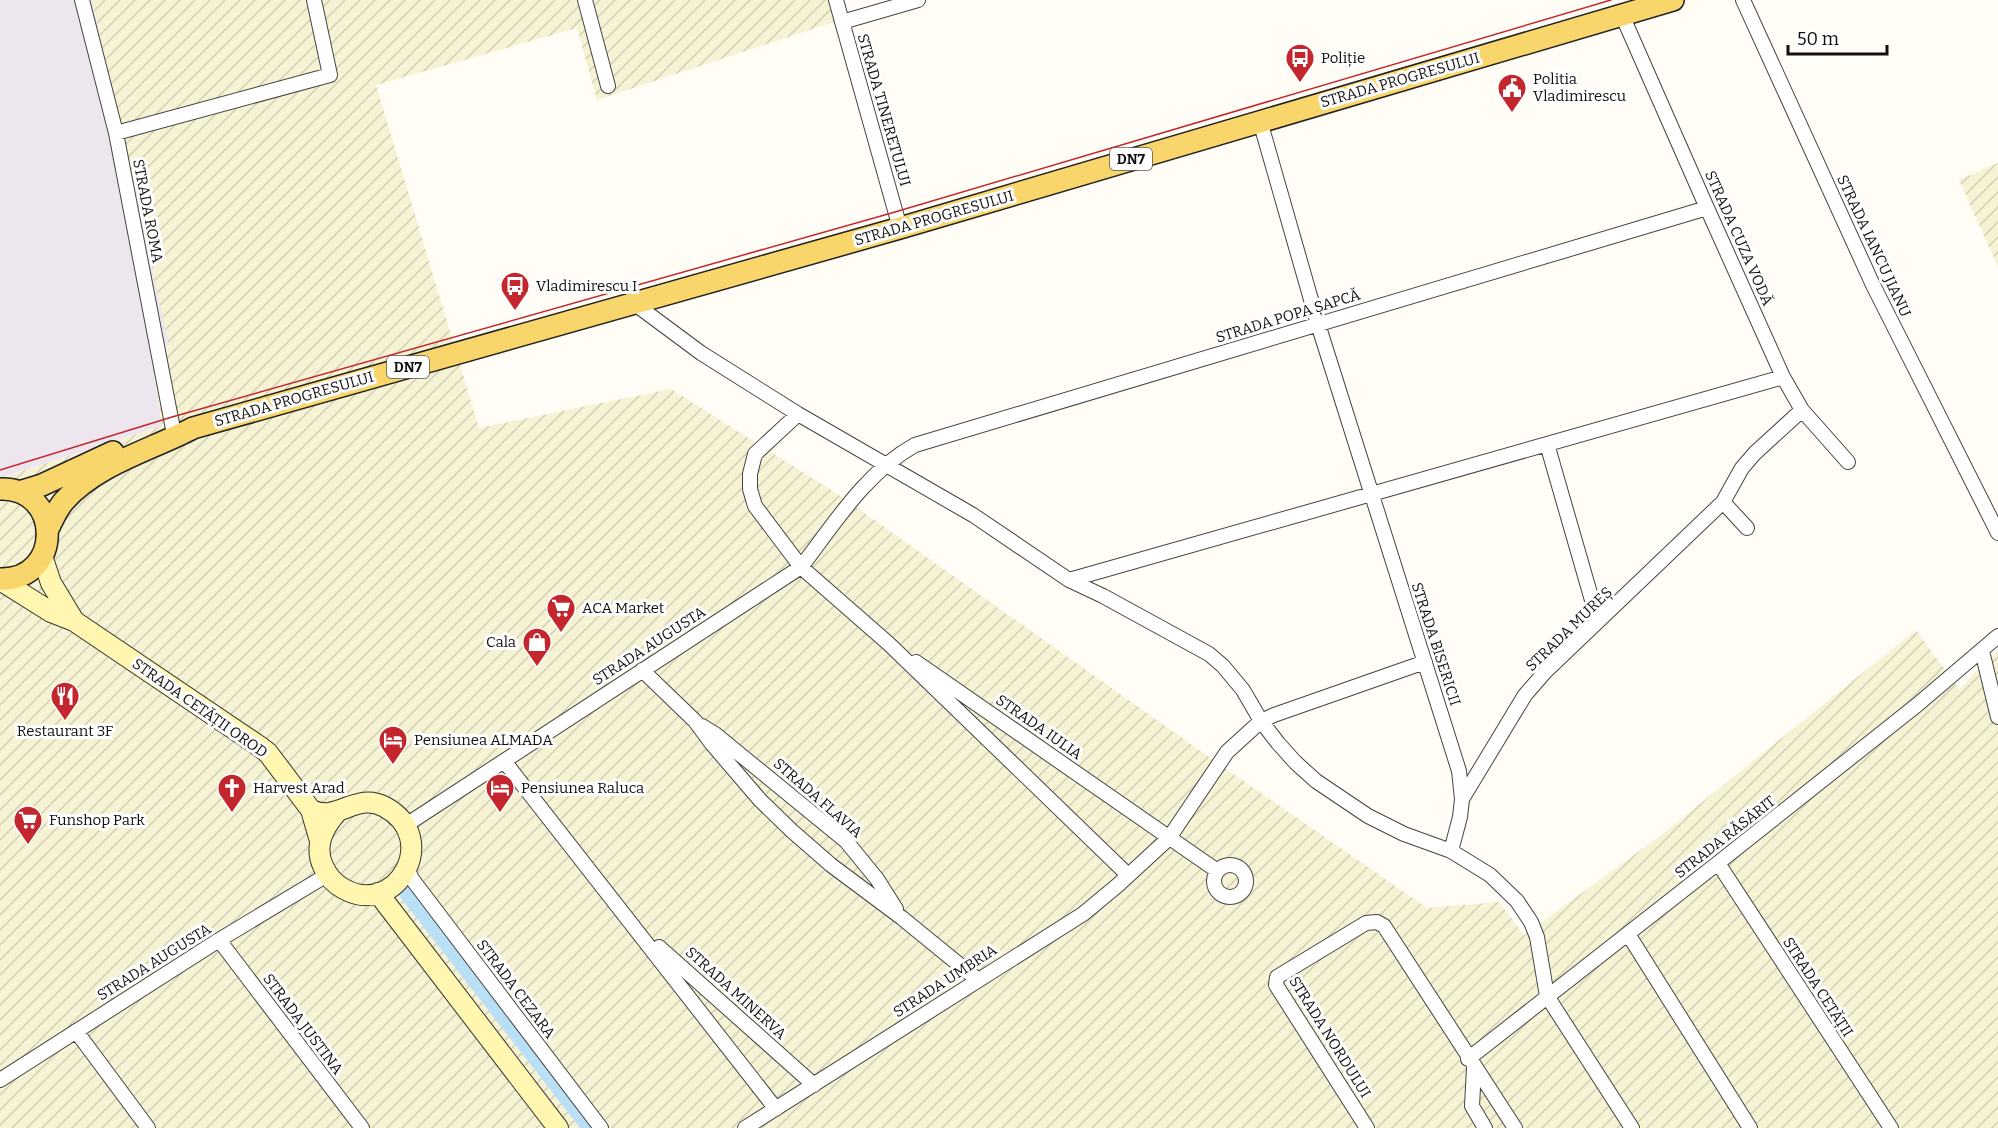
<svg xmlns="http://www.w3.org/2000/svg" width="1998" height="1128" font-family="Bitter,serif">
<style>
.industrial{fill:#eee6ef}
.farmland{fill:url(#farmland-furrows)}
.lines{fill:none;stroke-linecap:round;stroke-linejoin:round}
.canal{stroke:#b9e0f7;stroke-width:14}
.street-casing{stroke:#444;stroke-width:16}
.secondary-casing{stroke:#333;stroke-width:22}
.primary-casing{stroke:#222;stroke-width:24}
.street{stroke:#fff;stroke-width:14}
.secondary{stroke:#fff6b0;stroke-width:20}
.primary{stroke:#f9d66b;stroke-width:21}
.tram{stroke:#c4262e;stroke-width:1.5}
.labels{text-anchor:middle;stroke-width:6;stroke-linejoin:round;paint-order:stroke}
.shield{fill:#fff;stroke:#585858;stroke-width:1.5}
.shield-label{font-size:14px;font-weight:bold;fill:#111}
.poi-label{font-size:15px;fill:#111;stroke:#fff;text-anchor:start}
.street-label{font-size:15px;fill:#111;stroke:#fff}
</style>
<defs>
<pattern id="farmland-furrows" width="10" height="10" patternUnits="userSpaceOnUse" patternTransform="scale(1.5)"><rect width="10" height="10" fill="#f6f3d4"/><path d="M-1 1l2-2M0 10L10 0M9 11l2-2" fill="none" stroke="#d2cfb5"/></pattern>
</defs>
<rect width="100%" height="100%" fill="#fffdf5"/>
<path class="industrial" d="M0,0H92L170,345L150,350L162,426L0,478Z"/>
<path class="farmland" d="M92,0H828L834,22L597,100L577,28L376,85L479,428L671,389L839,495L1209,757L1427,908L1499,902L1524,935L1660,836L1916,630L1960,690L1973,674L1998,651V1128H0V478L162,426L150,350L169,345Z
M1998,163V267L1959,180Z"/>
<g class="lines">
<path class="canal" d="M402,888L589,1128"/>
<g class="street-casing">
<path id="street" d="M82,0L116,133L173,429
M585,0L608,86
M836,0L900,228
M1743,0L1873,285L1998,533
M1622,15L1707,208L1783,377L1802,410L1848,462
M842,22L918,0
M1260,121L1318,324L1459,771L1462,799L1460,817L1451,851
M116,133L330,75L314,0
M635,304L701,353L798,414L973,515L1069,580L1103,596L1209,654L1223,666L1243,690L1261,721L1278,743L1295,762L1316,781L1368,816L1404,834L1451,851L1490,875L1517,901L1531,922L1537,937L1547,996L1632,1128
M798,414L755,454L750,474V489L755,506L801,567L889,644L1128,875
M1547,444L1598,621
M1723,502L1747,528
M1069,580L1783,377
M1982,651L1998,717
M916,662L1216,870
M642,670L695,721L712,744L760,800L792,831L831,865L902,918L978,980
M702,726L715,734L846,841L877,879L896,909
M504,761L776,1109
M1462,799L1525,695L1545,672L1723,502L1742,468L1755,453L1802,410
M406,825L801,567C834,524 866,472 915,445L1707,208
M1718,863L1891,1128
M1214 881a16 16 0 1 1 32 0a16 16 0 1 1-32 0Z
M407,868L412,879L601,1128
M1628,934L1750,1128
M219,940L362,1128
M659,947L814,1085
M76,1031L148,1128
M1468,1059L1718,863L1917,705L1998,636
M1474,1068L1472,1106L1485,1128
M0,1080L219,940L327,875
M745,1128L1083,914L1118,885L1169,838L1227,752L1261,721L1274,715L1425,662
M1367,1128L1276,985L1277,977L1366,923L1377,922L1384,926L1515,1128"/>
</g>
<g class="secondary-casing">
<path id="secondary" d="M42,556L51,583L74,621
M0,580L51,612L74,621L259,746L268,753L311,810L320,841
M311,810C338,823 356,791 385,807C442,838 396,918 344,889C334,884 328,877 323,866C314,846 323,828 337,812
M378,893L558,1128"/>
</g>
<g class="primary-casing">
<path id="primary" d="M0,489C63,487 63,581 0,579
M19,492L42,485L113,452
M48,529C53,519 57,509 64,501C97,464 151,450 193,428L900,228L1673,0"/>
</g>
<use href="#street" class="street"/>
<use href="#secondary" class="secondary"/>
<use href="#primary" class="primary"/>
<path class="tram" d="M0,470L172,417L895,212L1611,0"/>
</g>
<defs>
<g id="bus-pin" transform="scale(1.5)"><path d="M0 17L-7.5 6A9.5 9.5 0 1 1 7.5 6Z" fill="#c4262e" stroke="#fff"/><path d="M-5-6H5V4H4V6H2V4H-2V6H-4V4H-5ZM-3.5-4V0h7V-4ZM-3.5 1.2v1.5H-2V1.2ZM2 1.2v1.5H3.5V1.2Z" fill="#fff"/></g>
<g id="civic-pin" transform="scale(1.5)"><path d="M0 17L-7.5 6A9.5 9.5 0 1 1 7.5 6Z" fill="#c4262e" stroke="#fff"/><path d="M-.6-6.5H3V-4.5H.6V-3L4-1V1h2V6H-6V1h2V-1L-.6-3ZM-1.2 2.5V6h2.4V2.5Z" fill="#fff"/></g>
<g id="supermarket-pin" transform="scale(1.5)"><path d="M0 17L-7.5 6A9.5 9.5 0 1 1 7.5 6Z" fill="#c4262e" stroke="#fff"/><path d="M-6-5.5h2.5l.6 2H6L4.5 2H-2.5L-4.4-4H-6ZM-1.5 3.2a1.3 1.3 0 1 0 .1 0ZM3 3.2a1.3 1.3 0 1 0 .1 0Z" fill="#fff"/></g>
<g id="shop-pin" transform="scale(1.5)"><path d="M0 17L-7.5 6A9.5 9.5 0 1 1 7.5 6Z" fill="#c4262e" stroke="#fff"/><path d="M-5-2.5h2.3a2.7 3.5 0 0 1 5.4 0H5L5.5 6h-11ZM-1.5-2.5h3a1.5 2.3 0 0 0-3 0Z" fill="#fff"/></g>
<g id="restaurant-pin" transform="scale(1.5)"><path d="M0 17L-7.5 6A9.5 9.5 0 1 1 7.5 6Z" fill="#c4262e" stroke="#fff"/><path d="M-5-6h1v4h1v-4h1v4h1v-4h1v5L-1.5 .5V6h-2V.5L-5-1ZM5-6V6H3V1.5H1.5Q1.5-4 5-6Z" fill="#fff"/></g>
<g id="hotel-pin" transform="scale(1.5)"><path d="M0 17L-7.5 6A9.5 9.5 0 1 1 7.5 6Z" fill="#c4262e" stroke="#fff"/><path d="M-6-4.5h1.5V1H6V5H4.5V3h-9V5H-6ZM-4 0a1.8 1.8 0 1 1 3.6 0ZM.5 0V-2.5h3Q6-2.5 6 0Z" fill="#fff"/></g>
<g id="church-pin" transform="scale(1.5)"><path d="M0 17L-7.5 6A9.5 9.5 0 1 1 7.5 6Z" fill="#c4262e" stroke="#fff"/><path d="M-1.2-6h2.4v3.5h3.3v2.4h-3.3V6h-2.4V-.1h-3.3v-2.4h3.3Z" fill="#fff"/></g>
</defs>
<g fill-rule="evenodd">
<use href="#bus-pin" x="1300" y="58"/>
<use href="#civic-pin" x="1512" y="88"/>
<use href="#bus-pin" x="515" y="286"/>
<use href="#supermarket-pin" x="561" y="608"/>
<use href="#shop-pin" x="537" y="642"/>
<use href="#restaurant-pin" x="65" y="696"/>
<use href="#hotel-pin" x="393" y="740"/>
<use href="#church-pin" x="232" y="788"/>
<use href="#hotel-pin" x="500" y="788"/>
<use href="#supermarket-pin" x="28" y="820"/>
</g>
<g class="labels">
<g class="shield">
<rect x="1110" y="148" width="42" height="22" rx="4.5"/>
<rect x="387" y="356" width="42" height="22" rx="4.5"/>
</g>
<g class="shield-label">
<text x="1131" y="164">DN7</text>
<text x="408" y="372">DN7</text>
</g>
<g class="poi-label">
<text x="1321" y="63">Poliție</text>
<text x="1533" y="84">Politia<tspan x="1533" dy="17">Vladimirescu</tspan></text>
<text x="536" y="291">Vladimirescu I</text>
<text x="582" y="613">ACA Market</text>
<text x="516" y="647" text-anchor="end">Cala</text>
<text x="65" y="736" text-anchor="middle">Restaurant 3F</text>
<text x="414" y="745">Pensiunea ALMADA</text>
<text x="253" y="793">Harvest Arad</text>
<text x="521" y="793">Pensiunea Raluca</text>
<text x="49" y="825">Funshop Park</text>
</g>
<g class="street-label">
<text transform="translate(1400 80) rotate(-16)" y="5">STRADA PROGRESULUI</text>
<text transform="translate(884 110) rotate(74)" y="5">STRADA TINERETULUI</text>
<text transform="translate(148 211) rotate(79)" y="5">STRADA ROMA</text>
<text transform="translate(934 218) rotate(-16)" y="5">STRADA PROGRESULUI</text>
<text transform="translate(1739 238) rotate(66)" y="5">STRADA CUZA VODĂ</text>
<text transform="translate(1874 246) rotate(65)" y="5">STRADA IANCU JIANU</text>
<text transform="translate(1288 316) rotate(-17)" y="5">STRADA POPA ȘAPCĂ</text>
<text transform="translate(294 399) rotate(-16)" y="5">STRADA PROGRESULUI</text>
<text transform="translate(1569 629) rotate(-44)" y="5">STRADA MUREȘ</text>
<text transform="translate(1436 644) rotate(72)" y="5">STRADA BISERICII</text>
<text transform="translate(649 646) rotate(-33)" y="5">STRADA AUGUSTA</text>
<text transform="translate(200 708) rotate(35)" y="5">STRADA CETĂȚII OROD</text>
<text transform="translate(1039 727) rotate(35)" y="5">STRADA IULIA</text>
<text transform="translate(818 798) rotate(41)" y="5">STRADA FLAVIA</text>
<text transform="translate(1725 837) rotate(-38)" y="5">STRADA RĂSĂRIT</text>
<text transform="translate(154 962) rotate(-32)" y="5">STRADA AUGUSTA</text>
<text transform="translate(945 981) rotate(-33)" y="5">STRADA UMBRIA</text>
<text transform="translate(1818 987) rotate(57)" y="5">STRADA CETĂȚII</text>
<text transform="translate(516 989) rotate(53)" y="5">STRADA CEZARA</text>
<text transform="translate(736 993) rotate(42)" y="5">STRADA MINERVA</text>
<text transform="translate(303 1024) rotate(53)" y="5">STRADA JUSTINA</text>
<text transform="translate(1330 1037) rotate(58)" y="5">STRADA NORDULUI</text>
</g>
</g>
<path d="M1788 45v9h99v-9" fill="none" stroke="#111111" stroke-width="3"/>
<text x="1797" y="45" font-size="18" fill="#111111" stroke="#ffffff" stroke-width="4.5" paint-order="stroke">50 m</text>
</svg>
